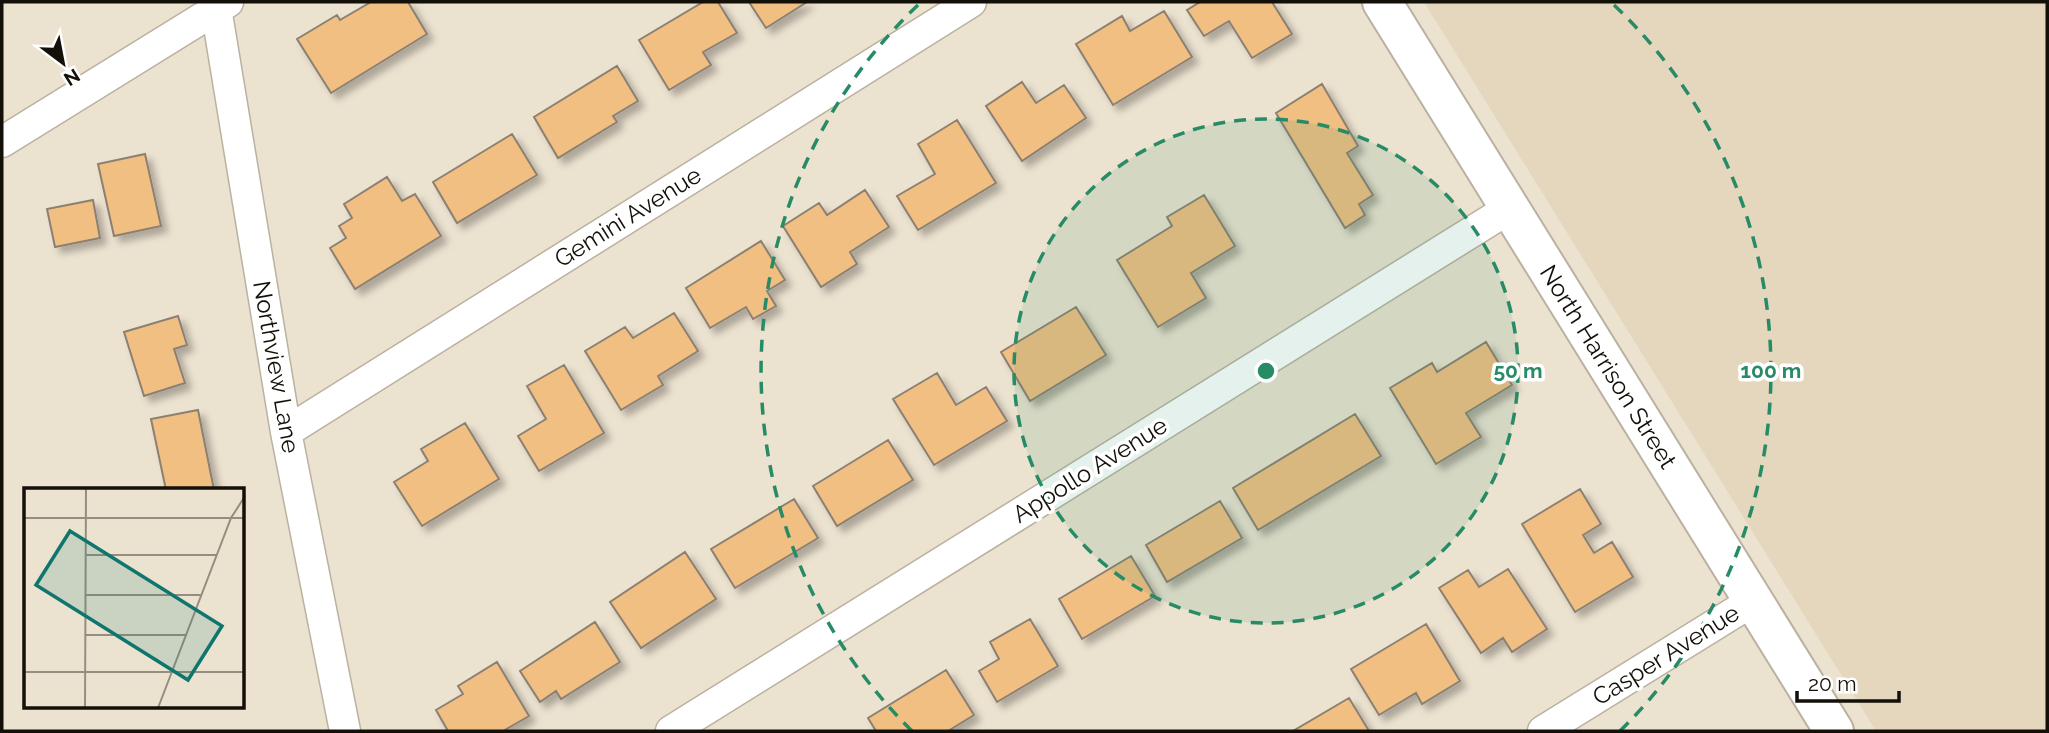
<svg xmlns="http://www.w3.org/2000/svg" width="2049" height="733" font-family="Raleway,sans-serif">
<style>
.built{fill:#e5d6be}
.building{fill:#f1bf82;stroke:#8c8072;stroke-width:2;filter:url(#shadow)}
.lines{fill:none;stroke-linecap:round;stroke-linejoin:round}
.street-casing{stroke:#bbb1a0;stroke-width:33}
.secondary-casing{stroke:#bbb1a0;stroke-width:42}
.street{stroke:#fff;stroke-width:30}
.secondary{stroke:#fff;stroke-width:38}
.ring{fill:none;stroke:#278b66;stroke-width:3.5;stroke-dasharray:12 9}
.labels{text-anchor:middle;stroke-width:7;stroke-linejoin:round;paint-order:stroke}
.street-label{font-size:24px;fill:#130f09;stroke:#fff}
.inset-road{fill:none;stroke:#958e80;stroke-width:2}
.view{fill:#0f766e;fill-opacity:0.15;stroke:#0f766e;stroke-width:3.5}
.inset-edge{fill:none;stroke:#130f09;stroke-width:3.5}
.centre{fill:#278b66;stroke:#fff;stroke-width:3.5}
.ring-label{font-size:21px;text-anchor:middle;font-weight:bold;fill:#278b66;stroke:#fff;stroke-width:7;stroke-linejoin:round;paint-order:stroke}
</style>
<defs>
<filter id="shadow"><feDropShadow dx="6" dy="6" stdDeviation="3.5" flood-color="#0004"/></filter>
</defs>
<rect width="100%" height="100%" fill="#ece2d0"/>
<path class="built" d="M1424,2H2047V731H1876Z"/>
<path class="building" d="M371,2H408L427,34L331,93L297,39L337,15L340,20Z
M703,2H718L737,33L703,52L711,65L669,90L639,40Z
M749,2H807L766,28Z
M1200,2H1272L1292,34L1252,58L1229,21L1204,36L1187,10Z
M1164,11L1192,57L1113,105L1076,44L1122,16L1130,31Z
M617,66L638,101L613,116L617,122L558,158L534,117Z
M1022,82L1036,103L1064,85L1086,118L1022,161L986,106Z
M1322,84L1358,146L1347,153L1373,195L1359,204L1365,215L1345,228L1276,113Z
M957,120L996,183L918,230L897,196L935,174L918,144Z
M512,134L537,175L457,223L433,182Z
M145,154L161,226L114,236L98,164Z
M387,177L402,201L415,194L441,236L355,289L330,248L346,238L339,226L352,218L344,204Z
M865,190L889,227L850,252L857,264L821,287L783,226L819,203L827,215Z
M1204,195L1235,246L1191,273L1206,298L1158,327L1117,260L1172,226L1167,217Z
M93,200L100,238L55,247L47,209Z
M761,241L785,280L767,291L776,306L753,319L746,307L710,328L686,288Z
M1076,307L1106,355L1030,401L1001,352Z
M674,313L698,351L658,376L663,385L621,410L585,351L625,327L633,338Z
M178,316L187,345L174,349L185,383L144,396L124,332Z
M1486,342L1512,385L1466,413L1481,437L1436,464L1390,388L1432,363L1437,372Z
M564,365L604,433L539,471L518,436L546,419L527,386Z
M937,373L956,405L986,387L1007,421L934,465L893,399Z
M198,410L214,490H166L151,419Z
M1355,414L1381,456L1258,530L1233,488Z
M465,423L499,479L422,526L394,482L428,461L421,449Z
M888,440L913,480L837,526L813,486Z
M1580,489L1601,524L1583,535L1594,553L1612,542L1633,577L1575,612L1522,524Z
M794,499L818,538L735,588L711,549Z
M1220,501L1242,538L1167,582L1146,545Z
M685,552L716,599L641,648L610,602Z
M1131,556L1155,596L1082,639L1059,599Z
M1508,569L1547,629L1512,652L1503,638L1481,653L1439,588L1468,570L1479,587Z
M1030,619L1058,666L997,702L979,671L999,659L990,642Z
M595,622L620,662L561,699L556,691L540,702L520,671Z
M1426,624L1460,681L1422,704L1416,693L1379,715L1351,669Z
M497,662L529,716L503,731H448L436,710L463,694L458,686Z
M946,670L974,715L948,731H876L868,718Z
M1349,698L1369,731H1293Z"/>
<g class="lines">
<g class="street-casing">
<path id="street" d="M215,2L286,432L345,731
M2,142L228,2
M286,432L971,2
M671,731L1510,208
M1543,731L1753,601"/>
</g>
<g class="secondary-casing">
<path id="secondary" d="M1382,2L1834,731"/>
</g>
<use href="#street" class="street"/>
<use href="#secondary" class="secondary"/>
</g>
<circle cx="1266" cy="371" r="252" fill="#278b66" fill-opacity=".12"/>
<g class="ring">
<circle cx="1266" cy="371" r="252"/>
<path d="M912 731A505 505 0 0 1 918 5M1614 5A505 505 0 0 1 1620 731"/>
</g>
<g class="labels">
<g class="street-label">
<text transform="translate(628 217) rotate(-32)" y="8">Gemini Avenue</text>
<text transform="translate(276 367) rotate(80)" y="8">Northview Lane</text>
<text transform="translate(1608 367) rotate(58)" y="8">North Harrison Street</text>
<text transform="translate(1090 470) rotate(-32)" y="8">Appollo Avenue</text>
<text transform="translate(1666 655) rotate(-32)" y="8">Casper Avenue</text>
</g>
</g>
<g transform="translate(24 488)">
<rect width="220" height="220" fill="#ece2d0"/>
<path class="inset-road" d="M0,30H221M62,67H193M62,107H178M61,147H163M0,184H221M61,220L62,0M134,220L207,30L221,8"/>
<path class="view" d="M46,43L198,138L164,192L12,97Z"/>
<rect width="220" height="220" class="inset-edge"/>
</g>
<circle cx="1266" cy="371" r="10" class="centre"/>
<g class="ring-label">
<text x="1518" y="378">50 m</text>
<text x="1771" y="378">100 m</text>
</g>
<rect width="2049" height="733" fill="none" stroke="#130f09" stroke-width="7"/>
<g transform="translate(63 63) rotate(148)" stroke="#ffffff" stroke-width="5" paint-order="stroke">
<path d="M0-5L12 26L0 18L-12 26Z" fill="#130f09"/>
<text y="-10" font-size="19" font-weight="bold" text-anchor="middle" fill="#130f09">N</text>
</g>
<path d="M1797 691v10h102v-10" fill="none" stroke="#130f09" stroke-width="3.5"/>
<text x="1808" y="691" font-size="21" fill="#130f09" stroke="#ffffff" stroke-width="5" paint-order="stroke">20 m</text>
</svg>
